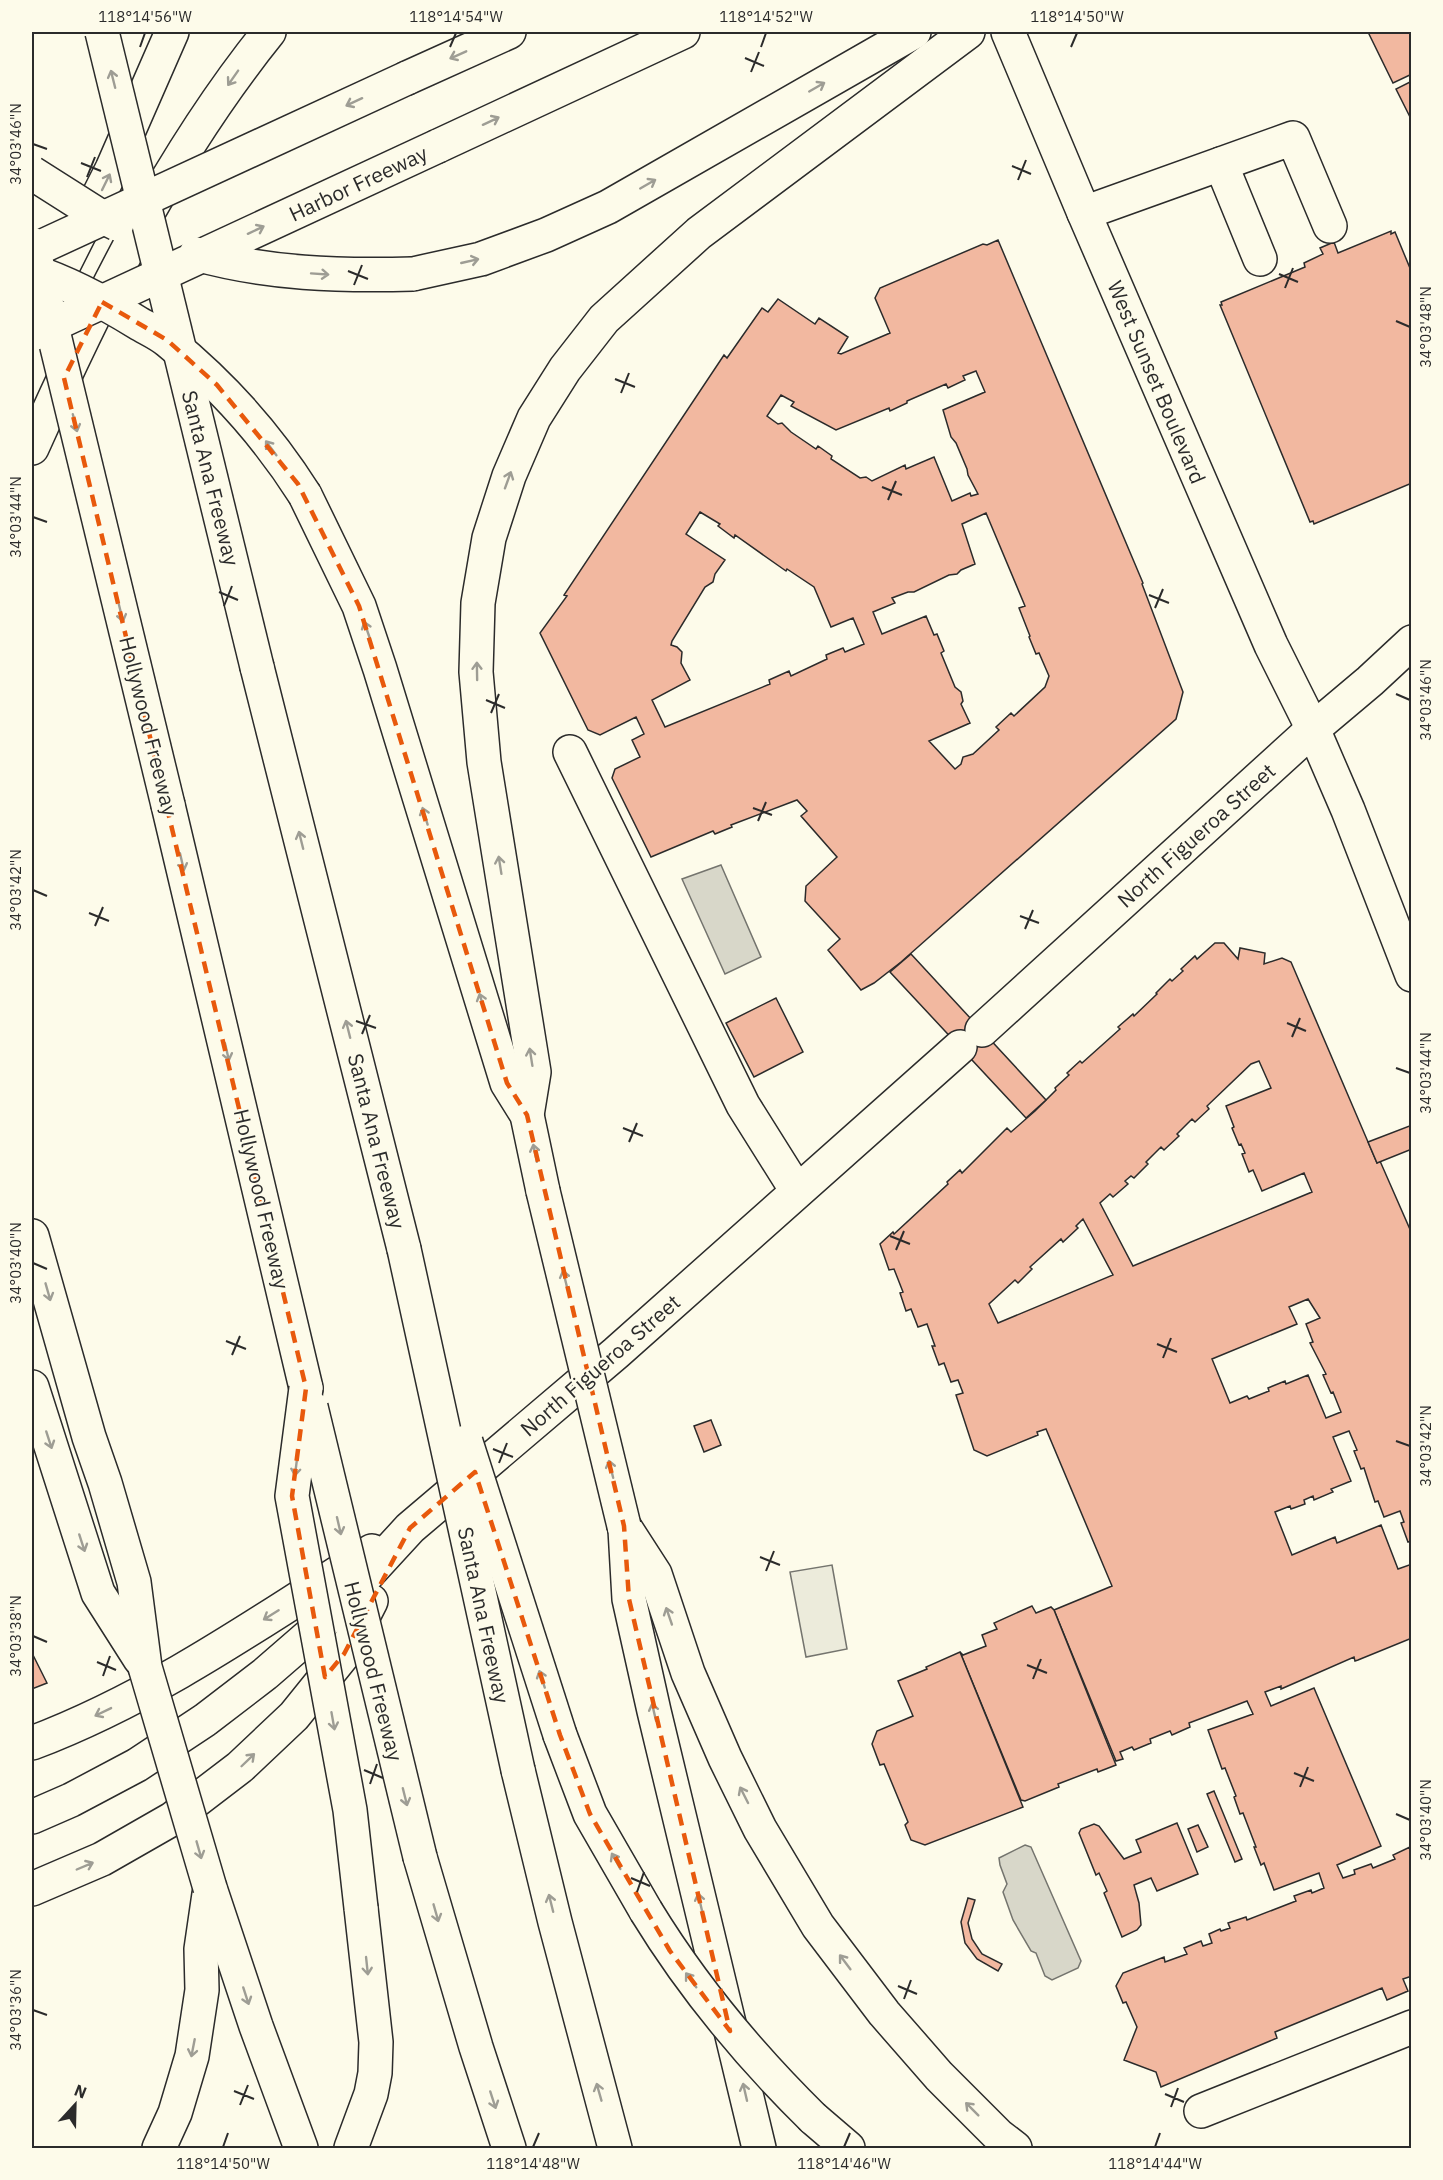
<svg xmlns="http://www.w3.org/2000/svg" width="1443" height="2180" font-family="'IBM Plex Sans',sans-serif">
<rect width="100%" height="100%" fill="#fdfbea"/>
<path fill="#ecebdb" stroke="#74746e" stroke-width="1.5" d="M 832,1565 L 847,1649 L 806,1657 L 790,1572 Z"/>
<g fill="#d8d7c9" stroke="#74746e" stroke-width="1.5">
<path d="M 721,865 L 761,957 L 725,974 L 682,879 Z"/>
<path d="M 1025,1845 L 1031,1847 L 1081,1961 L 1078,1968 L 1052,1980 L 1045,1976 L 1036,1953 L 1031,1951 L 1013,1920 L 1003,1892 L 1007,1884 L 1000,1865 L 999,1858 Z"/>
</g>
<g fill="#f2b8a0" stroke="#2b2b2b" stroke-width="1.5" fill-rule="evenodd">
<path d="M 1368,32 L 1412,32 L 1412,74 L 1393,83 Z"/>
<path d="M 1412,81 L 1412,121 L 1396,89 Z"/>
<path d="M 1391,231 L 1391,234 L 1395,232 L 1412,273 L 1412,483 L 1314,524 L 1313,521 L 1310,522 L 1220,305 L 1222,305 L 1221,302 L 1305,267 L 1304,263 L 1323,254 L 1320,248 L 1334,242 L 1338,253 Z"/>
<path d="M 998,240 L 1143,583 L 1142,584 L 1183,692 L 1176,719 L 901,962 L 874,983 L 861,990 L 828,950 L 840,939 L 805,901 L 806,886 L 837,857 L 801,816 L 807,811 L 797,800 L 731,825 L 732,827 L 715,834 L 713,831 L 651,857 L 612,778 L 615,769 L 640,757 L 632,740 L 644,734 L 636,717 L 600,735 L 588,730 L 540,633 L 567,596 L 564,595 L 724,355 L 727,358 L 762,308 L 768,312 L 778,299 L 815,324 L 819,318 L 848,337 L 838,353 L 841,354 L 890,333 L 875,298 L 880,288 L 983,244 L 987,245 ZM 976,371 L 985,392 L 943,410 L 951,437 L 956,443 L 967,469 L 968,475 L 978,494 L 971,496 L 970,493 L 952,501 L 934,457 L 906,469 L 905,465 L 872,481 L 866,477 L 860,478 L 831,459 L 832,456 L 818,446 L 816,449 L 791,432 L 782,423 L 778,424 L 767,416 L 781,395 L 794,402 L 791,406 L 836,430 L 889,408 L 890,411 L 907,403 L 907,401 L 946,384 L 948,388 L 965,380 L 963,376 ZM 700,512 L 720,524 L 718,526 L 734,538 L 735,535 L 786,571 L 787,569 L 814,587 L 831,627 L 853,618 L 864,644 L 845,652 L 843,648 L 826,655 L 827,659 L 791,676 L 789,671 L 769,680 L 770,684 L 665,727 L 652,700 L 690,680 L 681,663 L 682,652 L 677,647 L 671,645 L 672,641 L 705,587 L 713,582 L 715,574 L 725,560 L 686,534 ZM 986,513 L 1025,606 L 1019,608 L 1030,636 L 1029,637 L 1036,654 L 1039,653 L 1049,676 L 1045,687 L 1014,716 L 1011,713 L 996,727 L 999,730 L 973,754 L 963,757 L 961,764 L 955,769 L 929,741 L 970,723 L 961,704 L 963,701 L 961,692 L 955,687 L 941,653 L 944,651 L 937,634 L 934,635 L 926,616 L 882,634 L 873,612 L 895,603 L 892,598 L 908,592 L 914,592 L 949,575 L 957,574 L 961,570 L 975,564 L 962,524 Z"/>
<path d="M 1215,943 L 1224,943 L 1238,959 L 1240,948 L 1265,953 L 1264,964 L 1282,958 L 1291,962 L 1377,1163 L 1380,1161 L 1412,1234 L 1412,1541 L 1408,1542 L 1401,1523 L 1404,1522 L 1400,1511 L 1384,1517 L 1378,1501 L 1375,1502 L 1364,1468 L 1361,1469 L 1354,1451 L 1357,1450 L 1349,1431 L 1333,1437 L 1351,1481 L 1331,1489 L 1333,1492 L 1314,1500 L 1313,1496 L 1304,1500 L 1305,1504 L 1291,1509 L 1290,1506 L 1275,1512 L 1292,1555 L 1335,1537 L 1337,1543 L 1381,1525 L 1398,1569 L 1412,1564 L 1412,1638 L 1358,1660 L 1355,1661 L 1354,1657 L 1281,1689 L 1281,1686 L 1265,1692 L 1271,1706 L 1314,1688 L 1381,1846 L 1337,1865 L 1343,1878 L 1355,1874 L 1354,1870 L 1371,1864 L 1373,1868 L 1395,1859 L 1393,1855 L 1410,1847 L 1412,1976 L 1403,1979 L 1408,1991 L 1387,2000 L 1382,1988 L 1275,2032 L 1277,2038 L 1161,2087 L 1156,2072 L 1124,2060 L 1137,2027 L 1126,2002 L 1123,2003 L 1116,1986 L 1123,1973 L 1164,1957 L 1165,1962 L 1187,1954 L 1184,1948 L 1201,1941 L 1203,1946 L 1212,1943 L 1209,1934 L 1220,1929 L 1221,1931 L 1230,1928 L 1228,1923 L 1246,1917 L 1247,1920 L 1296,1901 L 1294,1896 L 1311,1890 L 1312,1893 L 1324,1888 L 1319,1873 L 1274,1890 L 1264,1863 L 1261,1865 L 1254,1847 L 1256,1847 L 1243,1813 L 1240,1814 L 1234,1797 L 1236,1796 L 1225,1768 L 1222,1769 L 1208,1730 L 1253,1714 L 1247,1701 L 1189,1723 L 1190,1727 L 1172,1735 L 1170,1731 L 1150,1739 L 1151,1743 L 1134,1750 L 1132,1747 L 1120,1752 L 1123,1759 L 1116,1761 L 1054,1610 L 1112,1586 L 1046,1429 L 1037,1432 L 1038,1435 L 987,1456 L 974,1450 L 956,1395 L 963,1393 L 958,1380 L 951,1382 L 944,1363 L 939,1365 L 932,1346 L 935,1346 L 927,1324 L 918,1327 L 911,1309 L 906,1311 L 900,1293 L 903,1292 L 894,1269 L 889,1270 L 880,1244 L 893,1232 L 894,1234 L 948,1184 L 947,1182 L 960,1170 L 962,1173 L 1007,1128 L 1011,1132 L 1035,1111 L 1056,1090 L 1055,1088 L 1069,1075 L 1067,1073 L 1080,1061 L 1082,1063 L 1120,1029 L 1118,1027 L 1133,1014 L 1134,1016 L 1157,994 L 1156,993 L 1170,979 L 1172,981 L 1183,971 L 1181,969 L 1195,956 L 1197,959 ZM 1259,1061 L 1271,1088 L 1226,1106 L 1234,1127 L 1232,1128 L 1239,1145 L 1241,1144 L 1245,1153 L 1242,1154 L 1249,1172 L 1253,1170 L 1262,1191 L 1304,1173 L 1312,1192 L 1133,1266 L 1100,1203 L 1110,1194 L 1113,1197 L 1128,1184 L 1125,1181 L 1131,1176 L 1134,1178 L 1148,1164 L 1146,1162 L 1161,1147 L 1164,1150 L 1179,1136 L 1177,1134 L 1192,1119 L 1195,1122 L 1209,1109 L 1207,1106 L 1251,1064 ZM 1083,1219 L 1113,1275 L 998,1323 L 989,1304 L 1015,1280 L 1018,1283 L 1032,1269 L 1030,1267 L 1061,1239 L 1063,1242 L 1078,1228 L 1076,1226 ZM 1308,1299 L 1320,1318 L 1306,1324 L 1313,1342 L 1310,1343 L 1326,1374 L 1323,1375 L 1331,1393 L 1333,1392 L 1341,1412 L 1326,1418 L 1308,1375 L 1286,1384 L 1285,1381 L 1268,1388 L 1269,1391 L 1249,1399 L 1247,1396 L 1230,1403 L 1212,1359 L 1297,1324 L 1289,1307 Z"/>
<path d="M 911,954 L 1046,1100 L 1026,1118 L 890,972 Z"/>
<path d="M 776,998 L 803,1052 L 754,1077 L 726,1023 Z"/>
<path d="M 1412,1125 L 1412,1149 L 1377,1163 L 1368,1142 Z"/>
<path d="M 711,1420 L 721,1445 L 704,1452 L 694,1426 Z"/>
<path d="M 1032,1606 L 1036,1613 L 1051,1607 L 1054,1610 L 1116,1765 L 1098,1772 L 1097,1769 L 1058,1784 L 1059,1787 L 1025,1801 L 1021,1800 L 960,1652 L 963,1655 L 986,1646 L 982,1635 L 997,1629 L 994,1623 Z"/>
<path d="M 960,1652 L 1023,1807 L 925,1845 L 911,1840 L 905,1825 L 908,1822 L 884,1764 L 880,1765 L 872,1744 L 877,1731 L 913,1716 L 898,1681 L 927,1669 L 926,1667 Z"/>
<path d="M 32,1653 L 47,1683 L 32,1689 Z"/>
<path d="M 1214,1791 L 1242,1859 L 1235,1862 L 1207,1794 Z"/>
<path d="M 1177,1823 L 1198,1874 L 1157,1891 L 1151,1878 L 1134,1885 L 1139,1903 L 1141,1925 L 1137,1930 L 1122,1937 L 1104,1893 L 1107,1891 L 1099,1873 L 1096,1875 L 1079,1833 L 1081,1829 L 1094,1824 L 1099,1826 L 1124,1859 L 1141,1852 L 1136,1840 Z"/>
<path d="M 1198,1825 L 1208,1847 L 1197,1852 L 1188,1829 Z"/>
<path d="M 968,1898 L 975,1900 L 968,1923 L 972,1939 L 982,1954 L 1002,1964 L 998,1971 L 977,1959 L 965,1943 L 961,1922 Z"/>
</g>
<g fill="none" stroke-linecap="round" stroke-linejoin="round">
<g stroke="#2b2b2b" stroke-width="36">
<g id="minor">
<path d="M 1221,164 L 1260,259"/>
<path d="M 1084,213 L 1293,138 L 1330,226"/>
<path d="M 570,752 L 743,1105 L 797,1191"/>
<path d="M 1201,2111 L 1412,2027"/>
</g>
</g>
<g stroke="#2b2b2b" stroke-width="36">
<g id="major">
<path d="M 1008,32 L 1084,213 L 1271,645 L 1313,729 L 1348,810 L 1412,975"/>
<path d="M 982,1030 L 1313,729 L 1370,681 L 1412,642"/>
<path d="M 32,1743 C 154,1697 262,1621 372,1551"/>
<path d="M 32,1817 L 71,1800 L 137,1765 L 205,1720 L 265,1674 L 318,1628 L 410,1528 L 616,1353 L 960,1047"/>
<path d="M 32,1889 L 102,1859 L 172,1819 L 240,1767 L 294,1716 L 344,1654 L 371,1601"/>
</g>
</g>
<g stroke="#2b2b2b" stroke-width="36">
<g id="highway">
<path d="M 407,78 L 509,32"/>
<path d="M 438,146 L 683,32"/>
<path d="M 413,274 L 481,259 L 546,235 L 608,207 L 914,32"/>
<path d="M 44,304 L 112,169 L 172,32"/>
<path d="M 32,448 C 97,303 168,157 269,32"/>
<path d="M 305,495 L 359,606 L 380,669 L 507,1083 L 527,1115 L 543,1191"/>
<path d="M 257,667 L 404,1249"/>
<path d="M 168,805 L 306,1388"/>
<path d="M 527,1115 L 534,1072 L 484,762 L 476,672 L 478,603 L 489,538 L 509,476 L 534,418 L 565,369 L 604,319 L 699,233 L 968,32"/>
<path d="M 32,1236 L 89,1437 L 105,1483 L 134,1582 L 145,1667"/>
<path d="M 32,1387 L 98,1593 L 140,1659"/>
<path d="M 624,1526 L 655,1574 L 688,1673 L 725,1758 L 760,1829 L 818,1926 L 884,2013 L 939,2076 L 998,2135 L 1015,2148"/>
<path d="M 625,1529 L 629,1599 L 654,1711 L 759,2148"/>
<path d="M 560,1735 L 590,1814 L 646,1911"/>
<path d="M 518,1770 L 555,1922 L 615,2148"/>
<path d="M 420,1857 L 476,2047 L 509,2148"/>
<path d="M 210,1888 L 256,2026 L 301,2148"/>
<path d="M 813,2118 L 848,2148"/>
<path d="M 159,2148 L 175,2113 L 192,2056 L 202,1990 L 201,1949 L 209,1894"/>
<path d="M 351,2148 L 371,2094 L 375,2073 L 376,2042 L 361,1908"/>
</g>
</g>
<use href="#minor" stroke="#fdfbea" stroke-width="33"/>
<use href="#major" stroke="#fdfbea" stroke-width="33"/>
<use href="#highway" stroke="#fdfbea" stroke-width="33"/>
<g stroke="#2b2b2b" stroke-width="36" stroke-linecap="butt">
<g id="highway-bridge">
<path d="M 102,32 L 257,667"/>
<path d="M 32,173 L 95,213 L 117,224"/>
<path d="M 32,244 L 168,805"/>
<path d="M 32,251 L 407,78"/>
<path d="M 196,254 C 268,274 339,276 413,274"/>
<path d="M 32,271 C 69,283 104,302 138,323 C 148,329 160,334 169,342 C 222,385 269,438 305,495"/>
<path d="M 33,334 L 438,146"/>
<path d="M 543,1191 L 624,1526"/>
<path d="M 404,1249 L 518,1770"/>
<path d="M 306,1388 L 292,1496 L 350,1810 L 361,1908"/>
<path d="M 311,1407 L 420,1857"/>
<path d="M 466,1442 L 560,1735"/>
<path d="M 145,1667 L 210,1888"/>
<path d="M 646,1911 C 693,1988 749,2055 813,2118"/>
</g>
</g>
<use href="#highway-bridge" stroke="#fdfbea" stroke-width="33"/>
</g>
<defs><path id="oneway-shaft" d="M-6 0H5M1.5-3L5.5 0L1.5 3" fill="none" stroke-width="1.6" stroke-linecap="round" stroke-linejoin="round" transform="scale(1.5)"/></defs>
<g stroke="#9e9d94">
<use href="#oneway-shaft" transform="translate(458 55) rotate(156)"/>
<use href="#oneway-shaft" transform="translate(233 78) rotate(125)"/>
<use href="#oneway-shaft" transform="translate(113 79) rotate(-104)"/>
<use href="#oneway-shaft" transform="translate(817 87) rotate(-30)"/>
<use href="#oneway-shaft" transform="translate(354 102) rotate(155)"/>
<use href="#oneway-shaft" transform="translate(491 121) rotate(-25)"/>
<use href="#oneway-shaft" transform="translate(106 182) rotate(-64)"/>
<use href="#oneway-shaft" transform="translate(648 184) rotate(-30)"/>
<use href="#oneway-shaft" transform="translate(256 230) rotate(-25)"/>
<use href="#oneway-shaft" transform="translate(470 261) rotate(-13)"/>
<use href="#oneway-shaft" transform="translate(320 274) rotate(4)"/>
<use href="#oneway-shaft" transform="translate(75 423) rotate(76)"/>
<use href="#oneway-shaft" transform="translate(271 448) rotate(-127)"/>
<use href="#oneway-shaft" transform="translate(508 480) rotate(-70)"/>
<use href="#oneway-shaft" transform="translate(121 613) rotate(76)"/>
<use href="#oneway-shaft" transform="translate(367 630) rotate(-109)"/>
<use href="#oneway-shaft" transform="translate(477 671) rotate(-91)"/>
<use href="#oneway-shaft" transform="translate(425 816) rotate(-107)"/>
<use href="#oneway-shaft" transform="translate(301 840) rotate(-104)"/>
<use href="#oneway-shaft" transform="translate(182 862) rotate(77)"/>
<use href="#oneway-shaft" transform="translate(500 865) rotate(-99)"/>
<use href="#oneway-shaft" transform="translate(482 1002) rotate(-107)"/>
<use href="#oneway-shaft" transform="translate(348 1029) rotate(-104)"/>
<use href="#oneway-shaft" transform="translate(227 1052) rotate(77)"/>
<use href="#oneway-shaft" transform="translate(531 1057) rotate(-99)"/>
<use href="#oneway-shaft" transform="translate(535 1153) rotate(-102)"/>
<use href="#oneway-shaft" transform="translate(565 1279) rotate(-104)"/>
<use href="#oneway-shaft" transform="translate(48 1292) rotate(74)"/>
<use href="#oneway-shaft" transform="translate(49 1440) rotate(72)"/>
<use href="#oneway-shaft" transform="translate(296 1467) rotate(97)"/>
<use href="#oneway-shaft" transform="translate(611 1469) rotate(-104)"/>
<use href="#oneway-shaft" transform="translate(339 1526) rotate(77)"/>
<use href="#oneway-shaft" transform="translate(82 1543) rotate(72)"/>
<use href="#oneway-shaft" transform="translate(271 1615) rotate(148)"/>
<use href="#oneway-shaft" transform="translate(669 1616) rotate(-109)"/>
<use href="#oneway-shaft" transform="translate(542 1679) rotate(-108)"/>
<use href="#oneway-shaft" transform="translate(103 1712) rotate(154)"/>
<use href="#oneway-shaft" transform="translate(654 1712) rotate(-103)"/>
<use href="#oneway-shaft" transform="translate(333 1721) rotate(80)"/>
<use href="#oneway-shaft" transform="translate(248 1760) rotate(-44)"/>
<use href="#oneway-shaft" transform="translate(744 1795) rotate(-117)"/>
<use href="#oneway-shaft" transform="translate(405 1797) rotate(76)"/>
<use href="#oneway-shaft" transform="translate(199 1850) rotate(74)"/>
<use href="#oneway-shaft" transform="translate(616 1861) rotate(-119)"/>
<use href="#oneway-shaft" transform="translate(85 1866) rotate(-23)"/>
<use href="#oneway-shaft" transform="translate(700 1902) rotate(-103)"/>
<use href="#oneway-shaft" transform="translate(551 1903) rotate(-104)"/>
<use href="#oneway-shaft" transform="translate(436 1913) rotate(74)"/>
<use href="#oneway-shaft" transform="translate(845 1962) rotate(-127)"/>
<use href="#oneway-shaft" transform="translate(367 1966) rotate(84)"/>
<use href="#oneway-shaft" transform="translate(691 1980) rotate(-126)"/>
<use href="#oneway-shaft" transform="translate(246 1996) rotate(72)"/>
<use href="#oneway-shaft" transform="translate(193 2048) rotate(101)"/>
<use href="#oneway-shaft" transform="translate(599 2092) rotate(-106)"/>
<use href="#oneway-shaft" transform="translate(745 2092) rotate(-103)"/>
<use href="#oneway-shaft" transform="translate(493 2100) rotate(72)"/>
<use href="#oneway-shaft" transform="translate(972 2109) rotate(-135)"/>
</g>
<path fill="none" stroke="#e8590c" stroke-width="4.5" stroke-dasharray="12 8" stroke-linejoin="round" d="M 102,302 L 167,340 L 217,385 L 298,484 L 359,606 L 507,1083 L 527,1115 L 624,1526 L 629,1599 L 730,2031 L 670,1951 L 590,1814 L 560,1735 L 475,1472 L 410,1528 L 344,1654 L 325,1677 L 292,1496 L 306,1388 L 64,378 Z"/>
<path fill="none" stroke="#2b2b2b" stroke-width="2" d="M 140,47 L 145,33M 450,47 L 456,33M 761,47 L 766,33M 1071,47 L 1077,33M 745,58 L 764,66M 751,72 L 759,52M 33,144 L 47,149M 81,163 L 101,171M 1012,166 L 1031,174M 87,177 L 95,157M 1018,180 L 1026,160M 348,271 L 368,279M 1279,274 L 1298,282M 354,285 L 362,265M 1285,288 L 1293,268M 1396,321 L 1410,327M 615,379 L 635,387M 621,393 L 629,373M 882,487 L 902,495M 888,500 L 896,481M 33,517 L 47,522M 219,592 L 238,600M 1149,595 L 1169,603M 224,606 L 232,586M 1155,608 L 1163,589M 1396,694 L 1410,700M 486,700 L 505,708M 491,713 L 499,694M 753,808 L 772,815M 758,821 L 766,802M 33,890 L 47,896M 89,913 L 109,921M 1020,916 L 1039,923M 95,926 L 103,907M 1025,929 L 1033,910M 356,1021 L 376,1028M 1287,1023 L 1306,1031M 362,1034 L 370,1015M 1292,1037 L 1300,1018M 1396,1068 L 1410,1073M 623,1128 L 643,1136M 629,1142 L 637,1123M 890,1236 L 910,1244M 896,1250 L 904,1231M 33,1263 L 47,1269M 226,1341 L 246,1349M 1157,1344 L 1177,1352M 232,1355 L 240,1336M 1163,1358 L 1171,1338M 1396,1441 L 1410,1446M 493,1449 L 513,1457M 499,1463 L 507,1443M 760,1557 L 780,1565M 766,1571 L 774,1551M 33,1636 L 47,1642M 97,1662 L 116,1670M 1027,1665 L 1047,1673M 103,1676 L 110,1656M 1033,1679 L 1041,1659M 364,1770 L 383,1778M 1294,1773 L 1314,1781M 370,1784 L 377,1764M 1300,1787 L 1308,1767M 1396,1814 L 1410,1820M 631,1878 L 650,1886M 637,1892 L 644,1872M 898,1986 L 917,1994M 904,1999 L 911,1980M 33,2010 L 47,2015M 234,2091 L 254,2099M 1165,2094 L 1184,2102M 240,2105 L 248,2085M 1171,2107 L 1178,2088M 223,2147 L 228,2133M 533,2147 L 539,2133M 844,2147 L 850,2133M 1155,2147 L 1160,2133"/>
<g text-anchor="middle" dominant-baseline="central" stroke-width="4.5" stroke-linejoin="round" paint-order="stroke">
<g font-size="21" fill="#2b2b2b" stroke="#fdfbea">
<text transform="translate(358 183) rotate(-25)">Harbor Freeway</text>
<text transform="translate(1157 382) rotate(67)">West Sunset Boulevard</text>
<text transform="translate(211 478) rotate(76)">Santa Ana Freeway</text>
<text transform="translate(149 726) rotate(76)">Hollywood Freeway</text>
<text transform="translate(1196 835) rotate(-42)">North Figueroa Street</text>
<text transform="translate(377 1141) rotate(76)">Santa Ana Freeway</text>
<text transform="translate(262 1199) rotate(77)">Hollywood Freeway</text>
<text transform="translate(600 1365) rotate(-41)">North Figueroa Street</text>
<text transform="translate(484 1615) rotate(78)">Santa Ana Freeway</text>
<text transform="translate(374 1671) rotate(76)">Hollywood Freeway</text>
</g>
</g>
<rect width="1443" height="2180" fill="none" stroke="#fdfbea" stroke-width="66"/>
<g transform="translate(75 2105) rotate(22)" stroke="#fdfbea" stroke-width="4.5" paint-order="stroke">
<path d="M0-4.5L10 22L0 15L-10 22Z" fill="#2b2b2b"/>
<text y="-9" font-size="16" font-weight="bold" text-anchor="middle" fill="#2b2b2b">N</text>
</g>
<rect x="33" y="33" width="1377" height="2114" fill="none" stroke="#2b2b2b" stroke-width="2"/>
<g font-size="15" text-anchor="middle" fill="#2b2b2b">
<text x="145" y="22">118°14'56"W</text>
<text x="456" y="22">118°14'54"W</text>
<text x="766" y="22">118°14'52"W</text>
<text x="1077" y="22">118°14'50"W</text>
<text transform="translate(16 144) rotate(-90)" y="5">34°03'46"N</text>
<text transform="translate(1426 327) rotate(-90)" y="5">34°03'48"N</text>
<text transform="translate(16 517) rotate(-90)" y="5">34°03'44"N</text>
<text transform="translate(1426 700) rotate(-90)" y="5">34°03'46"N</text>
<text transform="translate(16 890) rotate(-90)" y="5">34°03'42"N</text>
<text transform="translate(1426 1073) rotate(-90)" y="5">34°03'44"N</text>
<text transform="translate(16 1263) rotate(-90)" y="5">34°03'40"N</text>
<text transform="translate(1426 1446) rotate(-90)" y="5">34°03'42"N</text>
<text transform="translate(16 1636) rotate(-90)" y="5">34°03'38"N</text>
<text transform="translate(1426 1820) rotate(-90)" y="5">34°03'40"N</text>
<text transform="translate(16 2010) rotate(-90)" y="5">34°03'36"N</text>
<text x="223" y="2169">118°14'50"W</text>
<text x="533" y="2169">118°14'48"W</text>
<text x="844" y="2169">118°14'46"W</text>
<text x="1155" y="2169">118°14'44"W</text>
</g>
</svg>
